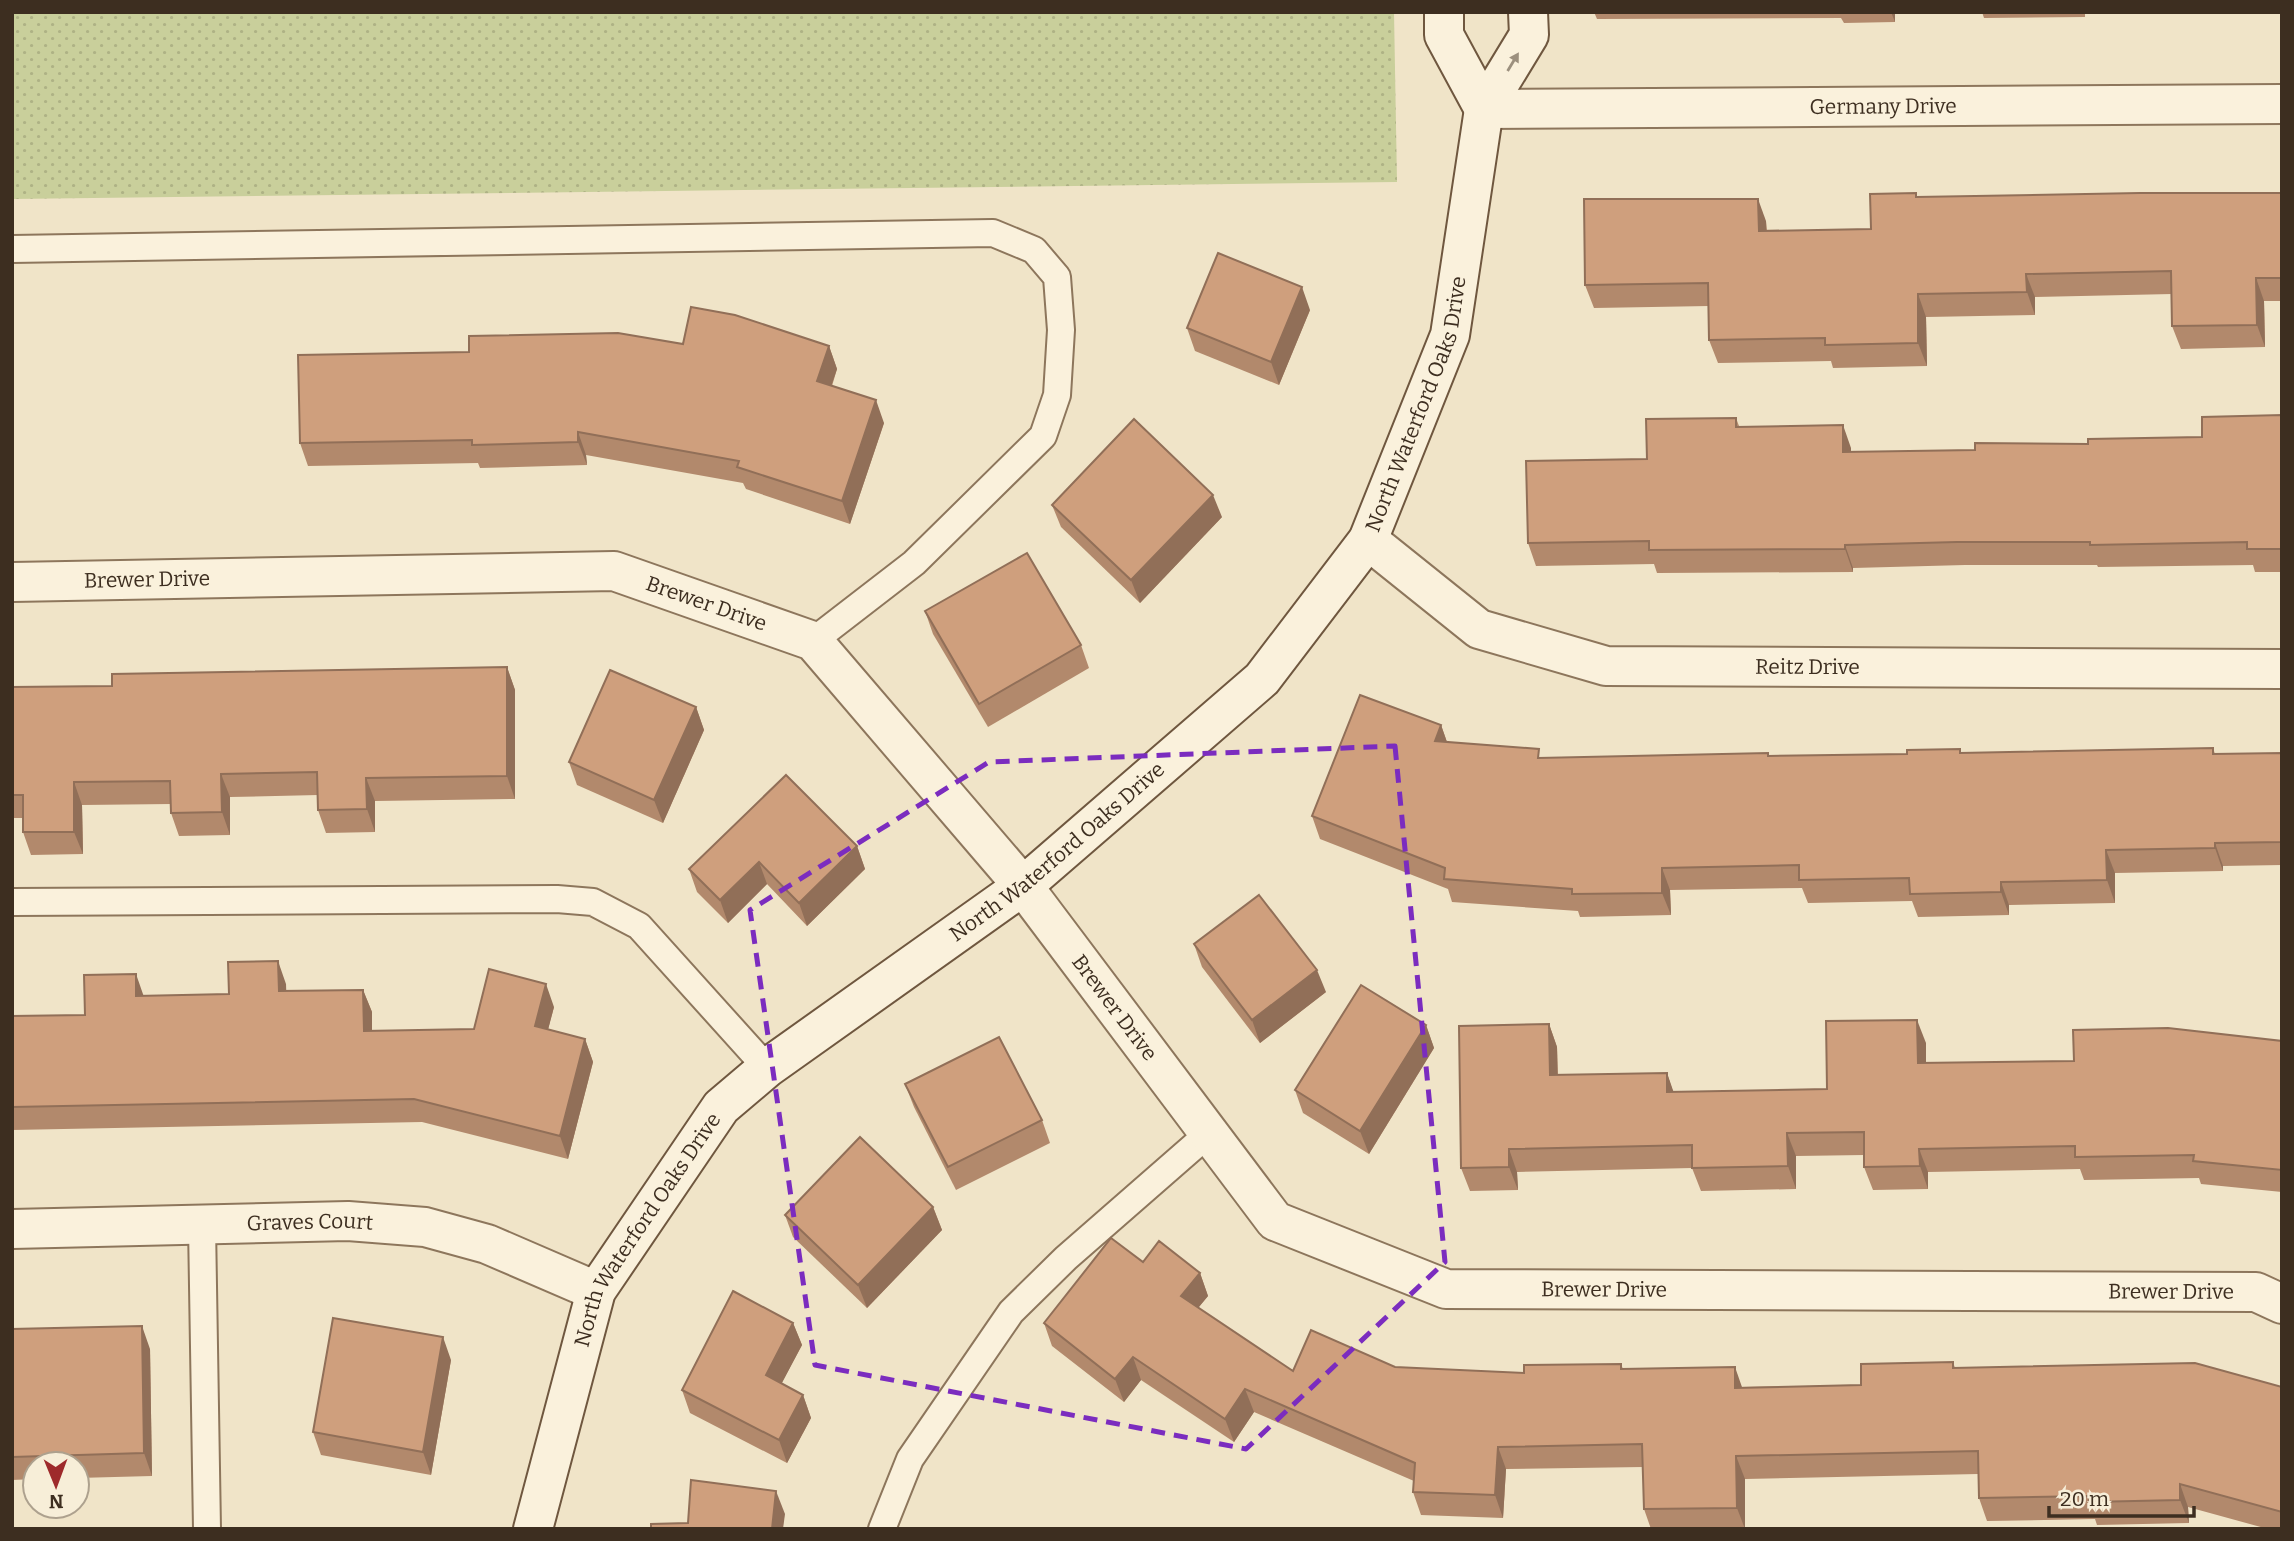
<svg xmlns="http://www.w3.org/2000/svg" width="2294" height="1541" font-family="Bitter,serif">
<defs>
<pattern id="grass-dots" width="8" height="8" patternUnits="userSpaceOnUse" patternTransform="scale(1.75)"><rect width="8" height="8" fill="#c9cf9b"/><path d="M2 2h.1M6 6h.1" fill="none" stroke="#aeb285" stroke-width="1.8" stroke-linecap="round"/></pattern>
</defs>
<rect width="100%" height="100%" fill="#f0e4c8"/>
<path fill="url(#grass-dots)" d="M 12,12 L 1394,12 L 1397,182 L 12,199 Z"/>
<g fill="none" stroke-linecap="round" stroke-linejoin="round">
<g stroke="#8d765c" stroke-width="30">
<g id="lane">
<path d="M 12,249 L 993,233 L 1034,250 L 1057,277 L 1061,330 L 1057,395 L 1043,436 L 914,563 L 813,641"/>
<path d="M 12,902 L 557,899 L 593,902 L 639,926 L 767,1068"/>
<path d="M 202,1225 L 207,1529"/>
<path d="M 882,1529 L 910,1459 L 1011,1312 L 1066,1258 L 1208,1134"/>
</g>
</g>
<g stroke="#8d765c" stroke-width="42">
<g id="street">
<path id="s1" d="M 1484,109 L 2282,104"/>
<path id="s2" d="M 1368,540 L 1479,629 L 1606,666 L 2282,669"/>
<path id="s3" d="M 12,582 L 614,571 L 813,641 L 1023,886 L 1275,1221 L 1446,1289 L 2256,1292 L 2282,1304"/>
<path id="s4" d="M 12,1229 L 348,1221 L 425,1227 L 487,1244 L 596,1291"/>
</g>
</g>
<g stroke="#6f573f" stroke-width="42">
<g id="secondary">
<path d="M 1444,12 L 1444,35 L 1484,109"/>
<path id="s5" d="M 533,1529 L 596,1291 L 721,1107 L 767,1068 L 1023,886 L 1262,679 L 1368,540 L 1450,335 L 1484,109 L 1529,35 L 1528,12"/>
</g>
</g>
<use href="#lane" stroke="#faf1dc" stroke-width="26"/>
<use href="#street" stroke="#faf1dc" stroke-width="38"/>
<use href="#secondary" stroke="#faf1dc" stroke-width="38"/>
</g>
<g fill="#b2896c">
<path d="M 1594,12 L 1895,12 L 1895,22 L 1844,23 L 1841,18 L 1597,19 Z"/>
<path d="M 1982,12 L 2146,12 L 2085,13 L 2085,17 L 1984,18 Z"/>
<path d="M 2282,193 L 2282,301 L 2264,301 L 2265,347 L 2181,349 L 2172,326 L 2172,294 L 2035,297 L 2035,315 L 1926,317 L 1927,366 L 1833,368 L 1831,361 L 1718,363 L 1709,340 L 1709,306 L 1594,308 L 1585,285 L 1766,221 L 1767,231 L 1871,229 L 1917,197 Z"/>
<path d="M 1310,310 L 1279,385 L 1195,351 L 1187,328 Z"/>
<path d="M 683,344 L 829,346 L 837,369 L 832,386 L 884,423 L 850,524 L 746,489 L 743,483 L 586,455 L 587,465 L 480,468 L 478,463 L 308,466 L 300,443 L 469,352 Z"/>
<path d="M 2282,415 L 2282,572 L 2255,572 L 2253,565 L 2098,567 L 2097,565 L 1965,565 L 1853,568 L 1853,572 L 1657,573 L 1654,564 L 1536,566 L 1528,543 L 1647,459 L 1736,418 L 1739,426 L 1851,448 L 1851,452 L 1975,450 L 2088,444 L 2202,437 Z"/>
<path d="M 1052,505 L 1222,517 L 1140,603 L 1061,527 Z"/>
<path d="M 925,611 L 1081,645 L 1089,668 L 988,727 L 933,634 Z"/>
<path d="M 507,667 L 515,690 L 515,799 L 375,801 L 375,832 L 326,833 L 318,810 L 318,795 L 230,797 L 230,835 L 179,836 L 171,813 L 171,804 L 82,805 L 83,854 L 31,855 L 23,832 L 23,818 L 12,818 L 12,687 L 112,686 Z"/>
<path d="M 696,707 L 704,730 L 663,823 L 577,785 L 569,762 Z"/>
<path d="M 1441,725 L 1447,742 L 1542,758 L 1768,753 L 1769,756 L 1907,754 L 1960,749 L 1961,753 L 2213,748 L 2215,754 L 2282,753 L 2282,865 L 2223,866 L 2223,871 L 2115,873 L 2115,903 L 2009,905 L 2009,915 L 1918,917 L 1912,901 L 1808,903 L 1802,888 L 1670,890 L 1671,915 L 1580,917 L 1578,911 L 1452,902 L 1448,889 L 1320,839 L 1312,816 Z"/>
<path d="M 857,846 L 865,869 L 807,926 L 767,884 L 728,923 L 697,892 L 689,869 Z"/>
<path d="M 1194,944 L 1326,992 L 1260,1043 L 1202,967 Z"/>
<path d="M 286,984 L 286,991 L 363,990 L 372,1012 L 372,1031 L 474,1029 L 554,1007 L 548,1029 L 585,1039 L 593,1062 L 568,1159 L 422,1122 L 12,1130 L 12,1016 L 85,1015 L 229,994 Z"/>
<path d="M 1549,1024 L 1557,1047 L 1558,1075 L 1667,1073 L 1673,1092 L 1827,1089 L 1926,1043 L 1926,1063 L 2074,1061 L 2282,1041 L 2282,1192 L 2201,1184 L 2199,1178 L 2084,1180 L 2080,1169 L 1928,1172 L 1928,1189 L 1873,1190 L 1864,1167 L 1864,1155 L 1796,1156 L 1796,1189 L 1701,1191 L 1692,1168 L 1517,1172 L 1518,1190 L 1470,1191 L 1461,1168 Z"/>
<path d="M 1426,1025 L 1434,1048 L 1369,1154 L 1303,1113 L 1295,1090 Z"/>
<path d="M 905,1084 L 1042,1120 L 1050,1143 L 956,1190 L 914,1107 Z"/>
<path d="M 933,1207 L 942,1230 L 867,1308 L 793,1237 L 785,1215 Z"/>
<path d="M 1143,1262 L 1200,1273 L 1208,1296 L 1198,1308 L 1293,1371 L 1395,1367 L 1524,1373 L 1621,1364 L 1623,1369 L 1742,1387 L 1861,1385 L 1953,1362 L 1955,1368 L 2282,1387 L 2282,1529 L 2268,1529 L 2188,1507 L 2189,1523 L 2097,1525 L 2095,1519 L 1987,1521 L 1979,1498 L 1978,1474 L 1745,1479 L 1745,1529 L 1651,1529 L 1644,1509 L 1643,1467 L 1506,1469 L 1503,1518 L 1421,1515 L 1413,1492 L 1414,1481 L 1254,1412 L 1234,1442 L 1141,1380 L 1124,1402 L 1052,1346 L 1044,1323 Z"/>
<path d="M 793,1323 L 802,1345 L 781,1384 L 803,1395 L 811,1418 L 787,1463 L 690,1413 L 682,1390 Z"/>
<path d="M 12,1329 L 150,1349 L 152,1476 L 77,1478 L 77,1464 L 35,1464 L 35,1479 L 12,1480 Z"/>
<path d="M 451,1360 L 431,1475 L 321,1455 L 313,1432 Z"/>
</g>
<g fill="#916f58">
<path d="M 1891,12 L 1895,12 L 1895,22 Z"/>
<path d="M 1758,199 L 1766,221 L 1767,254 L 1759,231 Z"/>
<path d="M 2026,274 L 2035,297 L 2035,315 L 2027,292 Z"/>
<path d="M 2256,278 L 2264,301 L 2265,347 L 2257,325 Z"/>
<path d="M 1302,287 L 1310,310 L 1279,385 L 1271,362 Z"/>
<path d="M 1918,294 L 1926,317 L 1927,366 L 1918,343 Z"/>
<path d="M 829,346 L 837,369 L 825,404 L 817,381 Z"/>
<path d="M 876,400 L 884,423 L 850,524 L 842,501 Z"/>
<path d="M 1843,425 L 1851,448 L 1851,475 L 1843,452 Z"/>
<path d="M 578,432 L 586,455 L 587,465 L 578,442 Z"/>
<path d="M 1213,495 L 1222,517 L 1140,603 L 1131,580 Z"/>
<path d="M 1845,545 L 1853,568 L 1853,572 L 1845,549 Z"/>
<path d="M 507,667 L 515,690 L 515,799 L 507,776 Z"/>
<path d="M 696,707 L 704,730 L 663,823 L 654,800 Z"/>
<path d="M 1441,725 L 1449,748 L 1435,741 Z"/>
<path d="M 221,774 L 230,797 L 230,835 L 222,812 Z"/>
<path d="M 366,778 L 375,801 L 375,832 L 367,809 Z"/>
<path d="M 74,782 L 82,805 L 83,854 L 74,832 Z"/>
<path d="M 2215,843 L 2223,866 L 2223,871 L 2215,848 Z"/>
<path d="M 857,846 L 865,869 L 807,926 L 799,903 Z"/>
<path d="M 2106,850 L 2115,873 L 2115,903 L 2107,880 Z"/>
<path d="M 759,862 L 767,884 L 728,923 L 720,900 Z"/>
<path d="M 1662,868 L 1670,890 L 1671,915 L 1662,893 Z"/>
<path d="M 2001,882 L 2009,905 L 2009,915 L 2001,892 Z"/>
<path d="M 278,961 L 286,984 L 287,1014 L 279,991 Z"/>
<path d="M 1317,970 L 1326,992 L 1260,1043 L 1252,1020 Z"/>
<path d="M 136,974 L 144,997 L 136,996 Z"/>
<path d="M 546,984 L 554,1007 L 543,1049 L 535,1026 Z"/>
<path d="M 363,990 L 372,1012 L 372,1054 L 364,1031 Z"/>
<path d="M 1917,1020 L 1926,1043 L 1926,1086 L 1918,1063 Z"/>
<path d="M 1549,1024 L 1557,1047 L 1558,1098 L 1550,1075 Z"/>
<path d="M 1426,1025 L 1434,1048 L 1369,1154 L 1360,1131 Z"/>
<path d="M 585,1039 L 593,1062 L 568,1159 L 560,1136 Z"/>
<path d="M 1667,1073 L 1675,1096 L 1667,1092 Z"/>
<path d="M 1787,1133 L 1796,1156 L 1796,1189 L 1788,1166 Z"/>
<path d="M 1509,1149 L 1517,1172 L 1518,1190 L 1509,1167 Z"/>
<path d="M 1919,1149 L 1928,1172 L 1928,1189 L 1920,1166 Z"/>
<path d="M 933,1207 L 942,1230 L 867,1308 L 858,1285 Z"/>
<path d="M 1200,1273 L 1208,1296 L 1189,1319 L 1181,1296 Z"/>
<path d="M 793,1323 L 802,1345 L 774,1398 L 766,1375 Z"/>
<path d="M 142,1326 L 150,1349 L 152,1476 L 144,1453 Z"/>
<path d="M 443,1337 L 451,1360 L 431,1475 L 423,1452 Z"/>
<path d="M 1133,1357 L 1141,1380 L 1124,1402 L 1115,1379 Z"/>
<path d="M 1735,1367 L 1743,1390 L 1735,1388 Z"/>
<path d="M 1245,1389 L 1254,1412 L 1234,1442 L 1225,1419 Z"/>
<path d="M 803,1395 L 811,1418 L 787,1463 L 779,1440 Z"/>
<path d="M 1498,1447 L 1506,1469 L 1503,1518 L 1495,1495 Z"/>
<path d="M 1736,1456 L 1745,1479 L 1745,1529 L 1737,1508 Z"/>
<path d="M 2180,1484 L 2188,1507 L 2189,1523 L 2180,1500 Z"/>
<path d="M 776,1491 L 785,1514 L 783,1529 L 772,1529 Z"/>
</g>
<g fill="#cf9f7d" stroke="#916f58" stroke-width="2">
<path d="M 1916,193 L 1916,197 L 2140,193 L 2282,193 L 2282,278 L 2256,278 L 2257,325 L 2172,326 L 2171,271 L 2026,274 L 2027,292 L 1918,294 L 1918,343 L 1825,345 L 1825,338 L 1709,340 L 1708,283 L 1585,285 L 1584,199 L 1758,199 L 1759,231 L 1871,229 L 1870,194 Z"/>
<path d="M 1218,253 L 1302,287 L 1271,362 L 1187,328 Z"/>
<path d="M 691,307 L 735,315 L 829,346 L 817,381 L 876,400 L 842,501 L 737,467 L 739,461 L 578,432 L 578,442 L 472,445 L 472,440 L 300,443 L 298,355 L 469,352 L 469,336 L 618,333 L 683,344 Z"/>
<path d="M 2282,415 L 2282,549 L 2247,549 L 2247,542 L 2090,545 L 2090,542 L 1957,542 L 1845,545 L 1845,549 L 1649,550 L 1649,541 L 1528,543 L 1526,461 L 1647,459 L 1646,419 L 1736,418 L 1736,427 L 1843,425 L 1843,452 L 1975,450 L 1975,443 L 2088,444 L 2088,439 L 2202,437 L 2202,417 Z"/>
<path d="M 1134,419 L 1213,495 L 1131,580 L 1052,505 Z"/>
<path d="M 1027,553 L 1081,645 L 979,704 L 925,611 Z"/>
<path d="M 507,667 L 507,776 L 366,778 L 367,809 L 318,810 L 317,772 L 221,774 L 222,812 L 171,813 L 170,781 L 74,782 L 74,832 L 23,832 L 23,795 L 12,795 L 12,687 L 112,686 L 112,674 Z"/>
<path d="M 610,670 L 696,707 L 654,800 L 569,762 Z"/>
<path d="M 1360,695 L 1441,725 L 1435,741 L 1539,749 L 1538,758 L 1768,753 L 1768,756 L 1907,754 L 1907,750 L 1960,749 L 1960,753 L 2213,748 L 2213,754 L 2282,753 L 2282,842 L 2215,843 L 2215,848 L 2106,850 L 2107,880 L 2001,882 L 2001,892 L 1910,894 L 1909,878 L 1799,880 L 1799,865 L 1662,868 L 1662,893 L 1572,894 L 1572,889 L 1444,879 L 1445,868 L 1312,816 Z"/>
<path d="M 786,775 L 857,846 L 799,903 L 759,862 L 720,900 L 689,869 Z"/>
<path d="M 1259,895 L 1317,970 L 1252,1020 L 1194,944 Z"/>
<path d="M 278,961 L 279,991 L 363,990 L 364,1031 L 474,1029 L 489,969 L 546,984 L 535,1026 L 585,1039 L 560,1136 L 414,1099 L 12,1107 L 12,1016 L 85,1015 L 84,975 L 136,974 L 136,996 L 229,994 L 228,962 Z"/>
<path d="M 1361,985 L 1426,1025 L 1360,1131 L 1295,1090 Z"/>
<path d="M 1917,1020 L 1918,1063 L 2074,1061 L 2073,1030 L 2168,1028 L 2282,1041 L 2282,1170 L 2193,1161 L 2194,1155 L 2075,1157 L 2075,1146 L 1919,1149 L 1920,1166 L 1864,1167 L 1864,1132 L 1787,1133 L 1788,1166 L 1692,1168 L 1692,1145 L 1509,1149 L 1509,1167 L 1461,1168 L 1459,1026 L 1549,1024 L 1550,1075 L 1667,1073 L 1667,1092 L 1827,1089 L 1826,1021 Z"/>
<path d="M 999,1037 L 1042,1120 L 948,1167 L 905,1084 Z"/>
<path d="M 860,1137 L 933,1207 L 858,1285 L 785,1215 Z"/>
<path d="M 1111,1238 L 1143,1262 L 1159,1241 L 1200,1273 L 1181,1296 L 1293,1371 L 1311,1330 L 1395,1367 L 1524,1373 L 1524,1365 L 1621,1364 L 1621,1369 L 1735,1367 L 1735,1388 L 1861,1385 L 1861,1364 L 1953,1362 L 1953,1368 L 2195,1363 L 2282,1387 L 2282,1512 L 2180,1484 L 2180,1500 L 2089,1502 L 2089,1496 L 1979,1498 L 1978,1451 L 1736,1456 L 1737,1508 L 1644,1509 L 1642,1444 L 1498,1447 L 1495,1495 L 1413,1492 L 1415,1463 L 1245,1389 L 1225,1419 L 1133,1357 L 1115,1379 L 1044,1323 Z"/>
<path d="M 733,1291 L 793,1323 L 766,1375 L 803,1395 L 779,1440 L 682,1390 Z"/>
<path d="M 333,1318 L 443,1337 L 423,1452 L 313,1432 Z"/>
<path d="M 142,1326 L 144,1453 L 12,1457 L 12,1329 Z"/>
<path d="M 691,1480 L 776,1491 L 772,1529 L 651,1529 L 651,1524 L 688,1523 Z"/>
<path d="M 405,1528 L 405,1529 L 352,1529 Z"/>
</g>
<defs><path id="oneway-solid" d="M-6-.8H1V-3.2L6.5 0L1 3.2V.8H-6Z" transform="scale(1.75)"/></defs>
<use fill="#9c907e" href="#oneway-solid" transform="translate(1513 62) rotate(-59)"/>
<path fill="none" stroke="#7b2cbf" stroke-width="5" stroke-dasharray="14 9" stroke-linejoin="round" d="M 1395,746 L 1445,1262 L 1246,1449 L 815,1365 L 750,910 L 989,762 Z"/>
<g text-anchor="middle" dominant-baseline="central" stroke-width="6" stroke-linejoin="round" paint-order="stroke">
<g font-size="21" fill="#3d2e20" stroke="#f7eed8">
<text stroke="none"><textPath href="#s1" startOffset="399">Germany Drive</textPath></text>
<text stroke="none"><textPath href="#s5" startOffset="1479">North Waterford Oaks Drive</textPath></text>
<text stroke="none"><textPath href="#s3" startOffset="135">Brewer Drive</textPath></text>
<text stroke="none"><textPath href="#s3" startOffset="700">Brewer Drive</textPath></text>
<text stroke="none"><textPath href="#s2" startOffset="476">Reitz Drive</textPath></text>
<text stroke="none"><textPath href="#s5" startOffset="891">North Waterford Oaks Drive</textPath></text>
<text stroke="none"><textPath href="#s3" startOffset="1288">Brewer Drive</textPath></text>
<text stroke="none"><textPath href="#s4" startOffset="298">Graves Court</textPath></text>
<text stroke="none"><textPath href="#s5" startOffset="324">North Waterford Oaks Drive</textPath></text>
<text stroke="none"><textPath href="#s3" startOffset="1897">Brewer Drive</textPath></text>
<text stroke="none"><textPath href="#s3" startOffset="2464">Brewer Drive</textPath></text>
</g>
</g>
<rect width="2294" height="1541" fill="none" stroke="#3d2e20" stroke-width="28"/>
<g transform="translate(56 1485) rotate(179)"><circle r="33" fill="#f7eed8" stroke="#ada18e" stroke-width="2"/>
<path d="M0-5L12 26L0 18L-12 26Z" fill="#9e2a2b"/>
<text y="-10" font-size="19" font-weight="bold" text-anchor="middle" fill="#3d2e20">N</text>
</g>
<path d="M2049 1506v10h145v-10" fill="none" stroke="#3d2e20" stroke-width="3.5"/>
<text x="2060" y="1506" font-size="21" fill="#3d2e20" stroke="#f7eed8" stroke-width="5" paint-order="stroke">20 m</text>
</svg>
